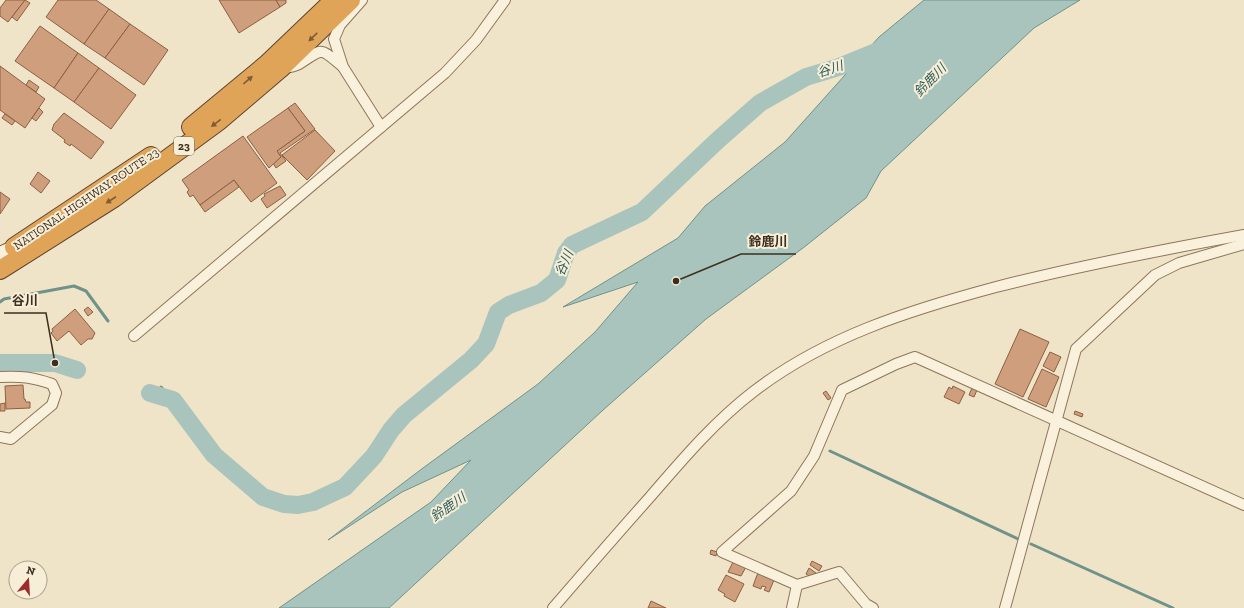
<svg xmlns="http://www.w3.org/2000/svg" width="1244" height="608" font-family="'Zilla Slab','Noto Sans JP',serif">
<rect width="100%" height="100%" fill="#f0e4c8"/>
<path fill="#a9c4bc" stroke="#6f938a" d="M 924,0 L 1080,0 L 1034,28 L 881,171 L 866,198 L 803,248 L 706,319 L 602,411 L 389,608 L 279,608 L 431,502 L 471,460 L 402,492 L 328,540 L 423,468 L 538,384 L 595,332 L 638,282 L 563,307 L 678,238 L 705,206 L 785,142 L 879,37 Z"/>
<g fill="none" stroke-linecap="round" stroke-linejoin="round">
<g stroke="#6f938a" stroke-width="3">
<path d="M 0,302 L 4,299 L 74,286 L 86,291 L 108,321"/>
<path d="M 161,387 L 173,400"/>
<path d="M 830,451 L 1018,539"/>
<path d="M 1031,544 L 1173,608"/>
</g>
<g stroke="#a9c4bc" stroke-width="18">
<path d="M 0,363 L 55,363 L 77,370"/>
<path d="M 150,393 L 173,400 L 214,455 L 263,497 L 284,504 L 298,505 L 313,502 L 345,487 L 374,456 L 391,430 L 404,415 L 471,360 L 486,344 L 498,312 L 509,305 L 541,293 L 557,280 L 566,253 L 572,245 L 642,212 L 718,140 L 760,103 L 806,77 L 839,67 L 883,49"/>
</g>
</g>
<g fill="#cf9f7d" stroke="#8d5f41">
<path d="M 6,0 L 25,0 L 8,22 L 0,16 L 0,8 Z"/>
<path d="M 25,0 L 30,3 L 17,21 L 12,17 Z"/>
<path d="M 58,0 L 96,0 L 109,9 L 84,44 L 46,17 Z"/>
<path d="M 219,0 L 276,0 L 280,7 L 239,33 Z"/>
<path d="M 276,0 L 286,0 L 286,3 L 280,7 Z"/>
<path d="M 109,9 L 130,24 L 105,58 L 84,44 Z"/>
<path d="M 130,24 L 168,50 L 144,85 L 105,58 Z"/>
<path d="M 40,26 L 78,53 L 54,88 L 15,61 Z"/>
<path d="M 78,53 L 99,68 L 74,102 L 54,88 Z"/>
<path d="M 0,66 L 45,99 L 25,128 L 0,110 Z"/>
<path d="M 99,68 L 136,95 L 111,129 L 74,102 Z"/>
<path d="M 29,80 L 39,87 L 36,92 L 26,85 Z"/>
<path d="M 295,103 L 315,129 L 280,153 L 286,161 L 276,168 L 273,163 L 281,157 L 277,151 L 305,131 L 288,108 Z"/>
<path d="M 39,108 L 43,112 L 36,121 L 32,118 Z"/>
<path d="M 288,108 L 305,131 L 277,151 L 281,157 L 269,168 L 247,137 Z"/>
<path d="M 64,113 L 104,142 L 91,159 L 71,144 L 70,146 L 64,142 L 65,140 L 52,130 L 54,124 Z"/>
<path d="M 5,114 L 15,121 L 12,125 L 2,118 Z"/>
<path d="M 315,130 L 335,151 L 307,180 L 282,155 Z"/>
<path d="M 243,136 L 277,183 L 251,202 L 234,180 L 200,205 L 193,195 L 190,197 L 187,192 L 189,190 L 182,180 Z"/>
<path d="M 38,172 L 50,181 L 41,193 L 30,184 Z"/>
<path d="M 234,180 L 239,187 L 205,212 L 200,205 Z"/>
<path d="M 280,186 L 286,195 L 267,208 L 261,199 L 265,196 L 264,194 Z"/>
<path d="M 0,192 L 10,199 L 0,214 Z"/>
<path d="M 88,307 L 93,312 L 88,316 L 84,310 Z"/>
<path d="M 75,309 L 95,333 L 92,339 L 88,339 L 81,345 L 69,331 L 57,341 L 51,333 L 53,331 L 52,329 Z"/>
<path d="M 1020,329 L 1049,342 L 1023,397 L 995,384 Z"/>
<path d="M 1050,352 L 1061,357 L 1054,372 L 1043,366 Z"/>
<path d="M 1042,369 L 1059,377 L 1046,407 L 1028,399 Z"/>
<path d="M 23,385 L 24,399 L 25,399 L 26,402 L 30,402 L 30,408 L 6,409 L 5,386 Z"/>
<path d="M 953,386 L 965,392 L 959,404 L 944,397 L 949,387 L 952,389 Z"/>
<path d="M 972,388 L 977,390 L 974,397 L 969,395 Z"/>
<path d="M 826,391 L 831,398 L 828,400 L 823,393 Z"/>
<path d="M 5,403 L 5,411 L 0,411 L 0,404 Z"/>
<path d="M 1075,411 L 1083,414 L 1082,417 L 1074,414 Z"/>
<path d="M 711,550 L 717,552 L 716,556 L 710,554 Z"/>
<path d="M 734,560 L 746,567 L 741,576 L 728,572 Z"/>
<path d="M 812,561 L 822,566 L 819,571 L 810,565 Z"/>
<path d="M 809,568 L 816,573 L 813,578 L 806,574 Z"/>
<path d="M 759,574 L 774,580 L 769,592 L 764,590 L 766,587 L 762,586 L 761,589 L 753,586 L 757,575 Z"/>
<path d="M 726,575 L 744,584 L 735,602 L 724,596 L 725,594 L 718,590 Z"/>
<path d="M 651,601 L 666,608 L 648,608 Z"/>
</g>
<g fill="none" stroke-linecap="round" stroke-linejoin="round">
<g stroke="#8d765c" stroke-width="12">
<g id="street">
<path d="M 362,0 L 340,25 L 334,39 L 343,67 L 381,127"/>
<path d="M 283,69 C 288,67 294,67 299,64 C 322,50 318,45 342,66"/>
<path d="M 134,336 L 445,73 L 476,40 L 505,0"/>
<path d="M 0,377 C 21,376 32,377 52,384 L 56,393 L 52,405 L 11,439 L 0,437"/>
<path d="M 553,608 C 585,571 617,534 650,497 C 682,460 714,422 753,392 C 824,337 910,310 996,287 C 1078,266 1161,250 1244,235"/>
<path d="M 792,608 L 797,585"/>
<path d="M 873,608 L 866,604 L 839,572 L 797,585 L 722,552 L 791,491 L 814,456 L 842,390 L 896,364 L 915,357 L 1244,505"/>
<path d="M 1005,608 L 1076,349 L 1155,275 L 1179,263 L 1244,244"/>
</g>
</g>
<g stroke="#6f573f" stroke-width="16">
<path id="secondary" d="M 0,254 L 13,248"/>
</g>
<g stroke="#5b4430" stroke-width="20">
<g id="highway">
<path d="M 191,127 L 267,64 L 334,0"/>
<path d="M 14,247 L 151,156"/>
<path d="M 0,270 L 114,198 L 219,121 L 280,69 L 351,0"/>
</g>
</g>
<use href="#street" stroke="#faf1dc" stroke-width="10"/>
<use href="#secondary" stroke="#faf1dc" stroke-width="14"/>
<use href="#highway" stroke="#e0a458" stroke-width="18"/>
</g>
<defs><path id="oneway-solid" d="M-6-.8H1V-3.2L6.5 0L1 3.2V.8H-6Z"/></defs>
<g fill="#7e5d36">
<use href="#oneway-solid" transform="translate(313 37) rotate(136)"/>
<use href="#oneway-solid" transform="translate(248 80) rotate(-40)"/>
<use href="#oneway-solid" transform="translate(216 123) rotate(143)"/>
<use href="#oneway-solid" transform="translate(111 200) rotate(147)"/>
</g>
<g text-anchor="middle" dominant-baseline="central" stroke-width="4" stroke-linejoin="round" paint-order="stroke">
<rect fill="#f7eed8" stroke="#756857" stroke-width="1" x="174" y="137" width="20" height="18" rx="3"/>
<g font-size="11" font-weight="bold" fill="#3d2e20">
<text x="184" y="146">23</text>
</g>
<g font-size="12" fill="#3d2e20" stroke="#f7eed8">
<text transform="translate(86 199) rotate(-34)">NATIONAL HIGHWAY ROUTE 23</text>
</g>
<g font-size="13" font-style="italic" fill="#2f5d5a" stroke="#f7eed8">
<text transform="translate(830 69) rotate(-18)">谷川</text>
<text transform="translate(930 80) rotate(-46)">鈴鹿川</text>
<text transform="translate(564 263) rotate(-67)">谷川</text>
<text transform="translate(448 507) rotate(-35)">鈴鹿川</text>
</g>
</g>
<path fill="none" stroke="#3d2e20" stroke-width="1.5" d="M676 281L741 254H796M55 363L46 313H4"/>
<g fill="#3d2e20" stroke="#f7eed8" stroke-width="1.5">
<circle cx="676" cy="281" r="4"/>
<circle cx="55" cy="363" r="4"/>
</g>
<g font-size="13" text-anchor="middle" font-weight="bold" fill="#3d2e20" stroke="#f7eed8" stroke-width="4" stroke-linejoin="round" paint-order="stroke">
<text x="768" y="246">鈴鹿川</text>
<text x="25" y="305">谷川</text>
</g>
<g transform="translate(28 580) rotate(18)"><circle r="19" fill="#f7eed8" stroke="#ada18e"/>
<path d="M0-3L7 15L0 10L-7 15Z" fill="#9e2a2b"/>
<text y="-6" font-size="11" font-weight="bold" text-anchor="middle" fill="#3d2e20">N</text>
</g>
</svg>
